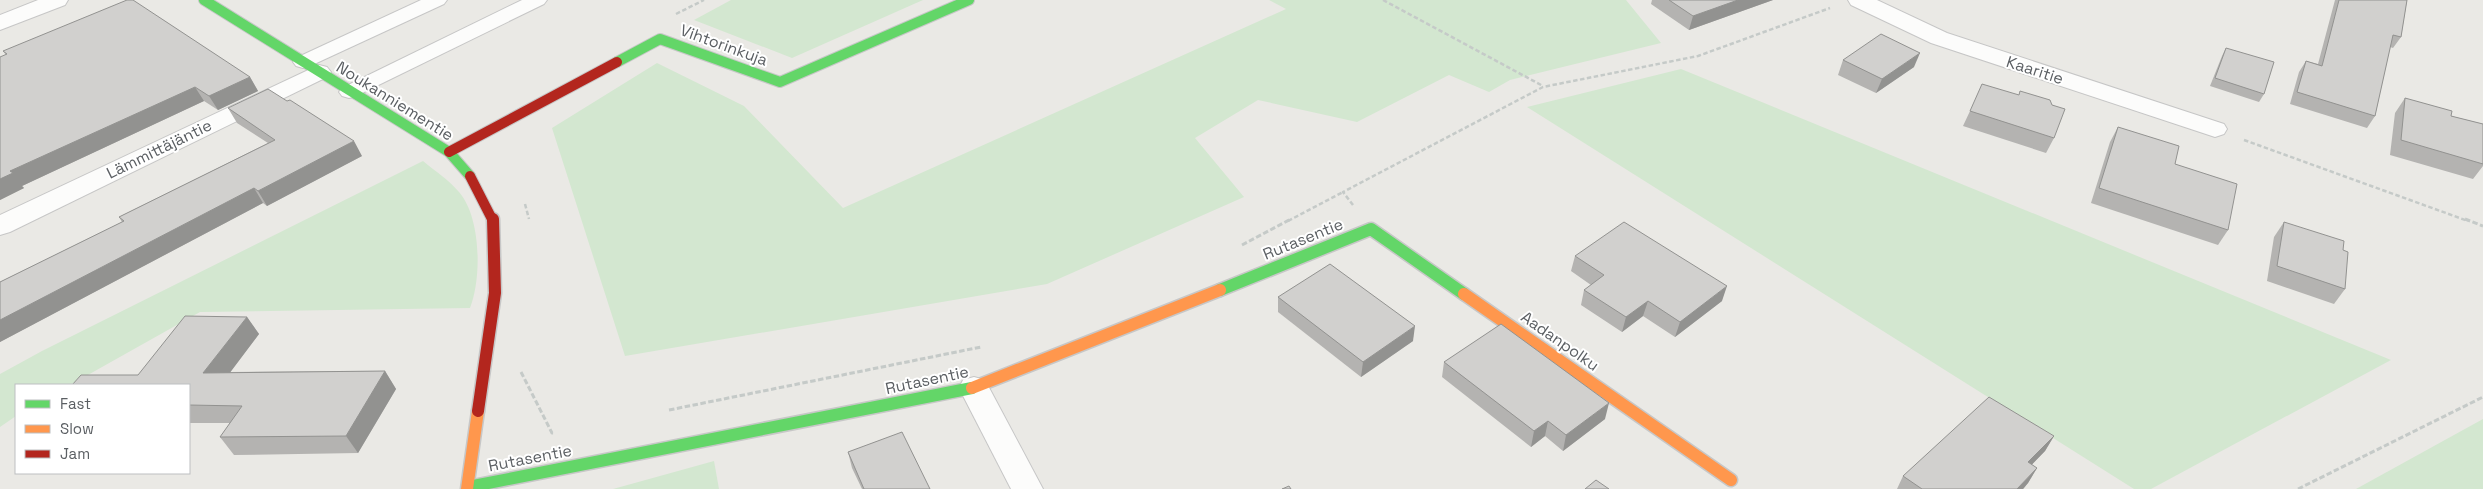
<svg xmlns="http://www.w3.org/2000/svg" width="2483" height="489" font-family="'Space Grotesk',sans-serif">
<rect width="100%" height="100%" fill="#eae9e5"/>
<g fill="#d3e7d0">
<path d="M 731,0 L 923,0 L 792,58 L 694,20 Z"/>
<path d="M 1269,0 L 1626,0 L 1661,43 L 1510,80 L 1489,92 L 1449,75 L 1357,122 L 1258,100 L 1195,138 L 1244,197 L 1047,284 L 625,356 L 552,128 L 657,63 L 744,106 L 843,208 L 1286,9 Z"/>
<path d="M 1681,69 L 2391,360 L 2151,489 L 2134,489 L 1527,107 Z"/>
<path d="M 423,161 C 435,171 449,180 459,192 C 481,217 482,278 470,308 L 200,312 L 70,385 L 16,385 L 16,416 L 0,427 L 0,374 L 42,351 Z"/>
<path d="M 2483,419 L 2483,489 L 2356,489 Z"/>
<path d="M 714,461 L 719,489 L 613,489 Z"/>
</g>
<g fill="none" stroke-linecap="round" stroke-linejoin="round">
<g stroke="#c6c6c6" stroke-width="2">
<g id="lane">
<path d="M 421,0 L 447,0 L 444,4 L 310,66 L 303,68 L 296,66 L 293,62 L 296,58 Z"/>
<path d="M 522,0 L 547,0 L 544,4 L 356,96 L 349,98 L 342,96 L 339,92 L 342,88 Z"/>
</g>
</g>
<g stroke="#c6c6c6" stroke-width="2">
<g id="street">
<path d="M 38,0 L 68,0 L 65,5 L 0,30 L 0,15 Z"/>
<path d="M 1848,0 L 1877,0 L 1947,33 L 2224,124 L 2227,129 L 2224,134 L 2215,137 L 2206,134 L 1931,43 L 1851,5 Z"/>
<path d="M 319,65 L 327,67 L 331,72 L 327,77 L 10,232 L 0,235 L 0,215 Z"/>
<path d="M 974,377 L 985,380 L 1043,489 L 1011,489 L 959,388 L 963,380 Z"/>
</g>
</g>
<g stroke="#c7c7c7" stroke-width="12">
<g id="fast-far1">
<path d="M 204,0 L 449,152 L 470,176"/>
<path d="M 617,62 L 660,39 L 780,82 L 969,0"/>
</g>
</g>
<g stroke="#c7c7c7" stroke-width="15">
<g id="fast">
<path d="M 1220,290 L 1371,229 L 1464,294"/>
<path d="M 468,487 L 972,388"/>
</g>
</g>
<g stroke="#c7c7c7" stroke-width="15">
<g id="slow">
<path d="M 1464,294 L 1731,480"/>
<path d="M 972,388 L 1220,290"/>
<path d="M 467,489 L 478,411"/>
</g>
</g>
<g stroke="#c7c7c7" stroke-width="12">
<g id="jam-far1">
<path d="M 449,152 L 617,62"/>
<path d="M 470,176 L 493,221"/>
</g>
</g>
<g stroke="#c7c7c7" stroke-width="15">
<path id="jam" d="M 478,411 L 495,293 L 493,219"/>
</g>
<g stroke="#c5cac8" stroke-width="2.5" stroke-dasharray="4.5 2.5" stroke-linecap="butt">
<path d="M 1383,0 L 1543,86"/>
<path d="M 676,14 L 704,0"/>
<path d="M 2244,140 L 2468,221"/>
<path d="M 525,204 L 529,219"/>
<path d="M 1353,205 L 1343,192 L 1543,87 L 1698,56 L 1830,8"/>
<path d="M 1288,221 L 1343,192"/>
</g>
<g stroke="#c5cac8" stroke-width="3" stroke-dasharray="5.5 2.5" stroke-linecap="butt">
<path d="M 2465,219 L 2483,226"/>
<path d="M 1242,245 L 1291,219"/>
<path d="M 521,372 L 552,433 L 555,433"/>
<path d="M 669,410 L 981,347"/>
<path d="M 2298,489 L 2483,397"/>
</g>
<use href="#lane" fill="#fcfcfb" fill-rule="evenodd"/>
<use href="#street" fill="#fcfcfb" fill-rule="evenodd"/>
<use href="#fast-far1" stroke="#63d668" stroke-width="10"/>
<use href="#fast" stroke="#63d668" stroke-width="12"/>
<use href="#slow" stroke="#ff974d" stroke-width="12"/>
<use href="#jam-far1" stroke="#b3261e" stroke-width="10"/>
<use href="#jam" stroke="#b3261e" stroke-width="12"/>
</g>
<g fill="#b4b3b1">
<path d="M 1652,0 L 1773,0 L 1689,30 L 1651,4 Z"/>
<path d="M 2335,0 L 2407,0 L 2401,37 L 2393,48 L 2390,47 L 2375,116 L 2367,128 L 2290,104 L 2299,72 L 2306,61 L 2318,64 Z"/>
<path d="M 2226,48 L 2264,94 L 2259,102 L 2210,86 L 2222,56 Z"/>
<path d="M 3,51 L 250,77 L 258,91 L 218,110 L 204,101 L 22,186 L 24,188 L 0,200 L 6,55 Z"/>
<path d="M 1843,60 L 1914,67 L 1876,93 L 1838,75 Z"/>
<path d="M 2019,95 L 2054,138 L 2046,153 L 1963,126 L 1970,111 Z"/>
<path d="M 2405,98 L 2451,116 L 2483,124 L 2483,166 L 2473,179 L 2390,155 L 2395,113 Z"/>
<path d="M 228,108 L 362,156 L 267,206 L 263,203 L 0,342 L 0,282 L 122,222 L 119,217 L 268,143 L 237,123 Z"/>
<path d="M 2118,127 L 2175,164 L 2228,230 L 2218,245 L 2091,203 L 2110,142 Z"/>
<path d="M 2284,222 L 2343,250 L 2345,289 L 2334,304 L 2267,281 L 2274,237 Z"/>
<path d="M 1575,256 L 1722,301 L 1675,337 L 1643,316 L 1622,332 L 1581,305 L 1584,290 L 1591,285 L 1571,271 Z"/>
<path d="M 1278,297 L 1413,341 L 1361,377 L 1278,312 Z"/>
<path d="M 247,317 L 259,334 L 230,372 L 385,371 L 396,389 L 358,453 L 234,455 L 220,437 L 230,423 L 189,423 L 189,385 L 138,375 Z"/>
<path d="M 1444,362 L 1605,419 L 1563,451 L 1545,436 L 1531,447 L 1442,377 Z"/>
<path d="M 2054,436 L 2045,451 L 2031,465 L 2037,468 L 2028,483 L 2023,489 L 1897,489 L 1903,476 Z"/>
<path d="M 848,452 L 930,489 L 862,489 L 852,468 Z"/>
</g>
<g fill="#929290">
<path d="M 1738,0 L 1773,0 L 1689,30 L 1693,16 Z"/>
<path d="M 1920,53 L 1914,67 L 1876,93 L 1882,79 Z"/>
<path d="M 250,77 L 258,91 L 218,110 L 209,96 Z"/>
<path d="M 195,87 L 204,101 L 22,186 L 24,188 L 0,200 L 0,179 L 10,171 Z"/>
<path d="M 354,141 L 362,156 L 267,206 L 258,191 Z"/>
<path d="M 254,188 L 263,203 L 0,342 L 0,320 Z"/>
<path d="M 1727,286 L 1722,301 L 1675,337 L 1680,322 Z"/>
<path d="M 1648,301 L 1643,316 L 1622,332 L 1626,317 Z"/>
<path d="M 247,317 L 259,334 L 217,390 L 203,373 Z"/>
<path d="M 1415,326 L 1413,341 L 1361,377 L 1363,362 Z"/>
<path d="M 385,371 L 396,389 L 358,453 L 346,436 Z"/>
<path d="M 1609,403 L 1605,419 L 1563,451 L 1566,435 Z"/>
<path d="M 1548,421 L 1545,436 L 1531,447 L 1534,431 Z"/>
<path d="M 2054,436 L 2045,451 L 2019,478 L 2028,462 Z"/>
<path d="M 2037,468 L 2028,483 L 2023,489 L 2017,489 Z"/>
</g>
<g fill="#d1d0ce" stroke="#929290">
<path d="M 127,0 L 133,0 L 250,77 L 209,96 L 195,87 L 10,171 L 13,173 L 0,179 L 0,57 L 7,54 L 3,51 Z"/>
<path d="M 1669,0 L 1738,0 L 1693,16 Z"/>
<path d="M 2339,0 L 2407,0 L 2401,37 L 2393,35 L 2375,116 L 2297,92 L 2306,61 L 2322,66 Z"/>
<path d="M 1881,34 L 1920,53 L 1882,79 L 1843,60 Z"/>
<path d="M 2226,48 L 2274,62 L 2264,94 L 2215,78 Z"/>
<path d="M 1982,84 L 2019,95 L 2020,91 L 2050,100 L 2052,105 L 2065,109 L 2054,138 L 1970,111 Z"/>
<path d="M 268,89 L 287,101 L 290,100 L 354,141 L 258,191 L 254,188 L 0,320 L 0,282 L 124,221 L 119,217 L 275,140 L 228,108 Z"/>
<path d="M 2405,98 L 2452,111 L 2451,116 L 2483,124 L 2483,164 L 2401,140 Z"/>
<path d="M 2118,127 L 2179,146 L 2175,164 L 2237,184 L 2228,230 L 2099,188 Z"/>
<path d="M 1624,222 L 1727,286 L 1680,322 L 1648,301 L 1626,317 L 1584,290 L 1604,275 L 1575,256 Z"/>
<path d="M 2284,222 L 2344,241 L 2343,250 L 2348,252 L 2345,289 L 2277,266 Z"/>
<path d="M 1330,264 L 1415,326 L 1363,362 L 1278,297 Z"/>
<path d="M 185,316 L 247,317 L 203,373 L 385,371 L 346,436 L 220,437 L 242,406 L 189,405 L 189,385 L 72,385 L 81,375 L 138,375 Z"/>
<path d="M 1501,324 L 1609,403 L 1566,435 L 1548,421 L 1534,431 L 1444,362 Z"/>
<path d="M 1989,397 L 2054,436 L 2028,462 L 2037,468 L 2017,489 L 1922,489 L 1903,476 Z"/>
<path d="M 902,432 L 930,489 L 864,489 L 848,452 Z"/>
<path d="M 1596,480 L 1609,489 L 1585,489 Z"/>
<path d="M 1289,486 L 1291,489 L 1282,489 Z"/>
</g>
<g text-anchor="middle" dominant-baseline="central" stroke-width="4" stroke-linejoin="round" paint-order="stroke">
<g font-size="16" fill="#5b5f63" stroke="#fff">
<text transform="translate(724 45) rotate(20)">Vihtorinkuja</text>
<text transform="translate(2035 70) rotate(18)">Kaaritie</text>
<text transform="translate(395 101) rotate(32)">Noukanniementie</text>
<text transform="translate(159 149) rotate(-26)">Lämmittäjäntie</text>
<text transform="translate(1303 239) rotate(-22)">Rutasentie</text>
<text transform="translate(1560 341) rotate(35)">Aadanpolku</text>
<text transform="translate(927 380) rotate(-12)">Rutasentie</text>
<text transform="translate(530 458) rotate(-11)">Rutasentie</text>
</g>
</g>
<rect x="15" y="384" width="175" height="90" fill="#ffffff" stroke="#bdbfc1"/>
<rect x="25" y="400" width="25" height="8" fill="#63d668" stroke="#bdbfc1"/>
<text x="60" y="409" font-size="15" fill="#5b5f63">Fast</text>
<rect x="25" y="425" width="25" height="8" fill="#ff974d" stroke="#bdbfc1"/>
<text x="60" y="434" font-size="15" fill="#5b5f63">Slow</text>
<rect x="25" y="450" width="25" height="8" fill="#b3261e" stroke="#bdbfc1"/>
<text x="60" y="459" font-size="15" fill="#5b5f63">Jam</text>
</svg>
